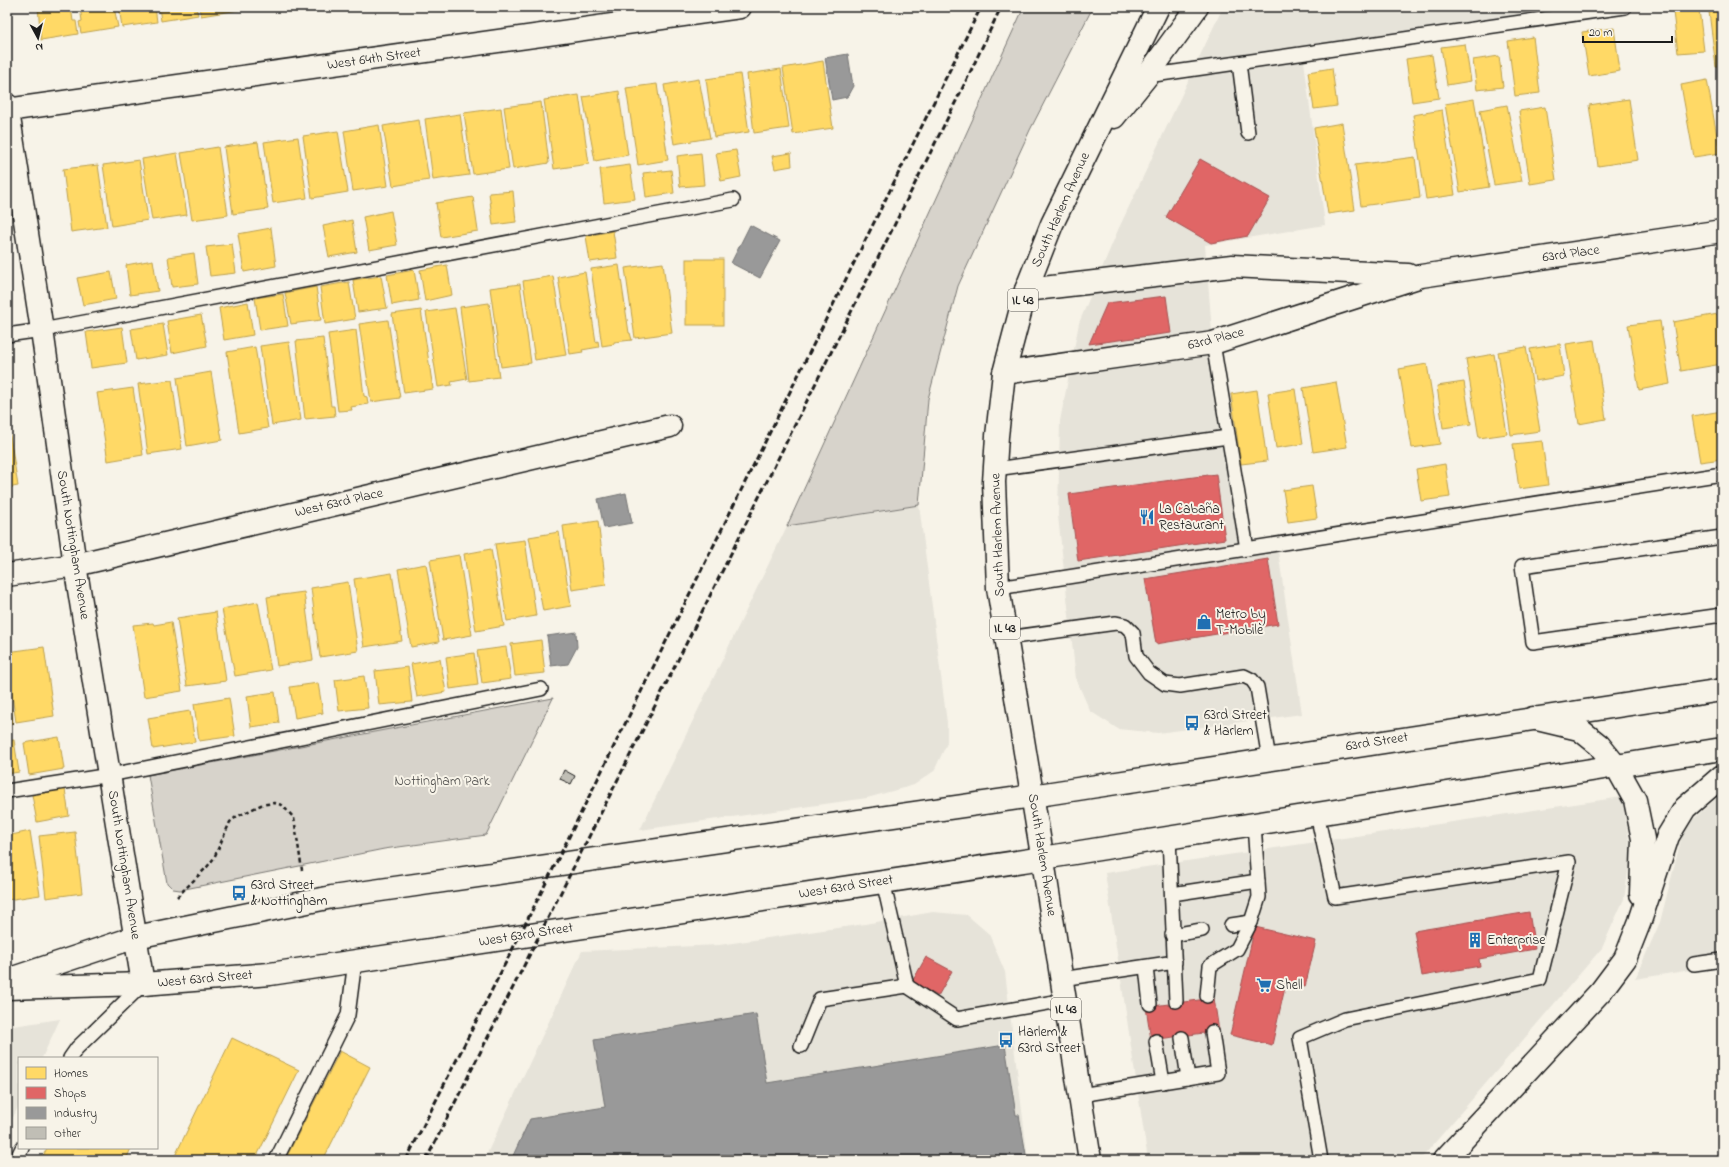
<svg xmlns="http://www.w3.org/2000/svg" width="1729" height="1167" font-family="'Indie Flower',sans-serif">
<rect width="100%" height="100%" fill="#f7f3e8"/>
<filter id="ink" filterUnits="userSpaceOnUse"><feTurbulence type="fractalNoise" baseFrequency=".025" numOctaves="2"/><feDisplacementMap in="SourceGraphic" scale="8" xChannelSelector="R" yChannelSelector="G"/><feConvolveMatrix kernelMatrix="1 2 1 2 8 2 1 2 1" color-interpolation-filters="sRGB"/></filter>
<g filter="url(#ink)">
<g fill="#e6e3d9">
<path d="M 1223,7 L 1625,7 L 1303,53 L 1325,225 L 1205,245 L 1213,343 L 1247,548 L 1277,544 L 1302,714 L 1158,733 L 1118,729 L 1090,711 L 1076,679 L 1058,516 L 1060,421 L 1079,323 L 1118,230 Z"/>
<path d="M 919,505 L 947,723 L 947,743 L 934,771 L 914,785 L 867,798 L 640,830 L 787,526 Z"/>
<path d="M 1722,793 L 1722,965 L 1635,979 L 1660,922 L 1684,828 Z"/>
<path d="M 1622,797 L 1631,853 L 1624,899 L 1602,948 L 1420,1160 L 1148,1160 L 1105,873 Z"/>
<path d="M 933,912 L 967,915 L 989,934 L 1005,972 L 1028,1160 L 484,1160 L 582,951 L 719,945 L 865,924 Z"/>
<path d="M 60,1019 L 42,1058 L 19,1058 L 19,1105 L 7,1130 L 7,1027 Z"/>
</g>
<g fill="#d7d3cb" stroke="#7a7874">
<path d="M 1024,7 L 1093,7 L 1030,130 L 958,286 L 928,399 L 919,505 L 787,526 Z"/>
<path d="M 553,698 L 486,835 L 384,849 L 180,890 L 173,889 L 167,883 L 148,775 Z"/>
</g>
<g fill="#ffd966" stroke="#bba050">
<path d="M 38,7 L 71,7 L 73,21 L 76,21 L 78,34 L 41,40 Z"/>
<path d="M 80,7 L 114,7 L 118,27 L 81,33 L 79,22 L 82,21 Z"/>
<path d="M 119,7 L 155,7 L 157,22 L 122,27 Z"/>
<path d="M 159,7 L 196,7 L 198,15 L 161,21 Z"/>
<path d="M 199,7 L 239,7 L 239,10 L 201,16 Z"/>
<path d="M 1699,9 L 1704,51 L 1678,53 L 1673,12 Z"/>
<path d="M 1722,10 L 1722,67 L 1716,67 L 1709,12 Z"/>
<path d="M 1614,28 L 1620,71 L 1589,76 L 1582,32 Z"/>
<path d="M 1533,37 L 1540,93 L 1515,96 L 1508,41 Z"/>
<path d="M 1465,44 L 1471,81 L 1447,85 L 1441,47 Z"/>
<path d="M 1432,55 L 1439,98 L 1412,102 L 1406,59 Z"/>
<path d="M 1499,56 L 1503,87 L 1477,90 L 1473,60 Z"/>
<path d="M 823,61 L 833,128 L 793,134 L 783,68 Z"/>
<path d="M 1332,68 L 1337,106 L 1314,109 L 1308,72 Z"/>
<path d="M 781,69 L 789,128 L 754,133 L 747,74 Z"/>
<path d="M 740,74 L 749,132 L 714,137 L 706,79 Z"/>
<path d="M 699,79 L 710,138 L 674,144 L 664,85 Z"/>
<path d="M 1707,80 L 1720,153 L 1694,157 L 1681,85 Z"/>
<path d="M 657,84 L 668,160 L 638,165 L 626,88 Z"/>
<path d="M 619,91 L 620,102 L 628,155 L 595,161 L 583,97 Z"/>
<path d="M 579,95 L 589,164 L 554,169 L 544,100 Z"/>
<path d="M 1474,99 L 1489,187 L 1460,192 L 1445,104 Z"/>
<path d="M 1629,99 L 1638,160 L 1598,166 L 1589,105 Z"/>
<path d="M 541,102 L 549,163 L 513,169 L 504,107 Z"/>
<path d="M 1507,105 L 1522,181 L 1494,185 L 1480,110 Z"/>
<path d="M 1545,107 L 1556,180 L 1530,184 L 1519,111 Z"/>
<path d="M 501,108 L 509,169 L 473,174 L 464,113 Z"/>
<path d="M 1442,110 L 1455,195 L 1426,199 L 1413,115 Z"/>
<path d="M 460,114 L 469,175 L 433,180 L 425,119 Z"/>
<path d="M 419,120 L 429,180 L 393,186 L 383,126 Z"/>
<path d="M 1342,123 L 1355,210 L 1328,214 L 1314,128 Z"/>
<path d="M 379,125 L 388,186 L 353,191 L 344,131 Z"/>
<path d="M 338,131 L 348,192 L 312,198 L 303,136 Z"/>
<path d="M 298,137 L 307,198 L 273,203 L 264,142 Z"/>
<path d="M 258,142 L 268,209 L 233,214 L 224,147 Z"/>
<path d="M 218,147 L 228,215 L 192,220 L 181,153 Z"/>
<path d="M 736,150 L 741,177 L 721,181 L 716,153 Z"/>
<path d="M 177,153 L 187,215 L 152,220 L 142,159 Z"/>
<path d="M 701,153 L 704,185 L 680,187 L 677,156 Z"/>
<path d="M 791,153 L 792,166 L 775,169 L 772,156 Z"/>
<path d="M 1415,157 L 1420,198 L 1361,206 L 1355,165 Z"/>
<path d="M 139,160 L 148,220 L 112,226 L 103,165 Z"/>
<path d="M 98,165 L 107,227 L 71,232 L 63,169 Z"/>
<path d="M 630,165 L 635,199 L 604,203 L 600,169 Z"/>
<path d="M 671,170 L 674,193 L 646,197 L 643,173 Z"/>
<path d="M 513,191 L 516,222 L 493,225 L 489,193 Z"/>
<path d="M 473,197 L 478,231 L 441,237 L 436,203 Z"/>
<path d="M 391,211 L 397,245 L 369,250 L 363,217 Z"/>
<path d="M 352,220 L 357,252 L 329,257 L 323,226 Z"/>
<path d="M 271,228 L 276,266 L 244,272 L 238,234 Z"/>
<path d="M 613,231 L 617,258 L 590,262 L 586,236 Z"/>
<path d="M 232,244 L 236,273 L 210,276 L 206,247 Z"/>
<path d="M 194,253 L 198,284 L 172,287 L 168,257 Z"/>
<rect x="686" y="259" width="37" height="66"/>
<path d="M 153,260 L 158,291 L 130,295 L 126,265 Z"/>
<path d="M 663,263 L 672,333 L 635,338 L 625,268 Z"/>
<path d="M 447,265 L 452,295 L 425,301 L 420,270 Z"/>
<path d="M 619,265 L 629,333 L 630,333 L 632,340 L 614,342 L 614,344 L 602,346 L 591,269 Z"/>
<path d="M 414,270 L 419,300 L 392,305 L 387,275 Z"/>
<path d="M 111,272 L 116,299 L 83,305 L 77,278 Z"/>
<path d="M 585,272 L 596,342 L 598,341 L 599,347 L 582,350 L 583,352 L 570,354 L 558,277 Z"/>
<path d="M 381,276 L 387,308 L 358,312 L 353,280 Z"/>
<path d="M 553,276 L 566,355 L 535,360 L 523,281 Z"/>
<path d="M 349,282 L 355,319 L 325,324 L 320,287 Z"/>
<path d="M 520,284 L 531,363 L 501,367 L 490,288 Z"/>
<path d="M 316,287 L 321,320 L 291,324 L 285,293 Z"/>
<path d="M 283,294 L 288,326 L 260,330 L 255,298 Z"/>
<path d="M 248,302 L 253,335 L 224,340 L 219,308 Z"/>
<path d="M 489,303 L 499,377 L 469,381 L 460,307 Z"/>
<path d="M 455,308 L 467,379 L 451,382 L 452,385 L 438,387 L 426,312 Z"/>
<path d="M 421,310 L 433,389 L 404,393 L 392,314 Z"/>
<path d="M 1718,314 L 1722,336 L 1722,364 L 1681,371 L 1673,322 Z"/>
<path d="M 201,315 L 207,346 L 172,353 L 167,321 Z"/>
<path d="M 388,320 L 400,398 L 371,402 L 359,324 Z"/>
<path d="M 1660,321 L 1670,384 L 1639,390 L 1628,325 Z"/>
<path d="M 163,324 L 168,355 L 136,360 L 131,329 Z"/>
<path d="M 122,327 L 127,363 L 91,368 L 86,332 Z"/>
<path d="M 356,330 L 364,396 L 367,397 L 368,404 L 351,407 L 352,410 L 338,411 L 328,334 Z"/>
<path d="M 323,338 L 331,406 L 334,406 L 335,416 L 305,419 L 296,341 Z"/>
<path d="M 1594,340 L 1606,419 L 1579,424 L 1566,344 Z"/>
<path d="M 289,342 L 301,420 L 272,425 L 260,346 Z"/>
<path d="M 1560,344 L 1564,376 L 1535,381 L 1530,349 Z"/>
<path d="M 255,347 L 268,428 L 239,433 L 227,352 Z"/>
<path d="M 1526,347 L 1540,431 L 1511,435 L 1498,352 Z"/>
<path d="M 1494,354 L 1507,434 L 1479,438 L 1466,359 Z"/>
<path d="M 1427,364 L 1440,444 L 1412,448 L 1399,369 Z"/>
<path d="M 211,372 L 222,440 L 187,446 L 177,378 Z"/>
<path d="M 172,380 L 182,449 L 148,454 L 138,384 Z"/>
<path d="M 1336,382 L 1347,447 L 1313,452 L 1303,388 Z"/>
<path d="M 1464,382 L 1471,424 L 1443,428 L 1437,386 Z"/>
<path d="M 133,388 L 143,455 L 108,461 L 97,393 Z"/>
<path d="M 1295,389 L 1303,444 L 1276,448 L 1268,393 Z"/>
<path d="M 1257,390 L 1267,461 L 1241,464 L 1231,394 Z"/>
<path d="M 1722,411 L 1722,459 L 1700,462 L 1692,416 Z"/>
<path d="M 7,417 L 18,486 L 7,488 Z"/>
<path d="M 1542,441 L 1548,485 L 1519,489 L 1513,444 Z"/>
<path d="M 1445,464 L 1450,497 L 1421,501 L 1416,469 Z"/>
<path d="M 1312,486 L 1317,518 L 1288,522 L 1283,490 Z"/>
<path d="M 598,521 L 606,585 L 572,590 L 563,526 Z"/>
<path d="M 559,532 L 571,606 L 543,611 L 529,537 Z"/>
<path d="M 525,540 L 536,616 L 507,621 L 495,544 Z"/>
<path d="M 491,549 L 504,626 L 476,631 L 464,554 Z"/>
<path d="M 459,555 L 472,635 L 443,640 L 430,560 Z"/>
<path d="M 426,564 L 439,642 L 411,647 L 398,569 Z"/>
<path d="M 392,573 L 402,641 L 364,647 L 354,579 Z"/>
<path d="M 348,582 L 358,651 L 320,657 L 311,588 Z"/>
<path d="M 304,592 L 313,660 L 277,666 L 267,597 Z"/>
<path d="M 258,602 L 271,670 L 235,676 L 222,609 Z"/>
<path d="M 216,612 L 226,681 L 187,686 L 177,618 Z"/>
<path d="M 171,622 L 182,691 L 144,697 L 133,625 L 153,623 L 154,625 Z"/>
<path d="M 541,640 L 545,673 L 515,676 L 511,644 Z"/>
<path d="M 44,647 L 54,716 L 16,722 L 7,663 L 7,652 Z"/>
<path d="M 506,647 L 511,679 L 482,683 L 477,651 Z"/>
<path d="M 474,653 L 478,685 L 450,689 L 446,657 Z"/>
<path d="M 440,659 L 446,692 L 417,697 L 411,664 Z"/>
<path d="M 408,667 L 412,702 L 379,705 L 375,671 Z"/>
<path d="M 364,676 L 368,708 L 339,711 L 335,680 Z"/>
<path d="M 318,683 L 323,713 L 295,718 L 290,687 Z"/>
<path d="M 7,684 L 13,723 L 7,724 Z"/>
<path d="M 275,692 L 279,723 L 251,727 L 247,696 Z"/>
<path d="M 229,698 L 235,736 L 199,741 L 194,704 Z"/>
<path d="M 190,711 L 195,742 L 153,749 L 148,718 Z"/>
<path d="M 59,737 L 64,769 L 29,775 L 24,743 Z"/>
<path d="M 14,740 L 19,772 L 7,774 L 7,741 Z"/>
<path d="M 65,789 L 69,816 L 37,822 L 32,795 Z"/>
<path d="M 30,831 L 40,895 L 7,900 L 7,836 Z"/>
<path d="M 75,832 L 82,893 L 46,898 L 39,836 Z"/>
<path d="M 232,1038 L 299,1070 L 255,1160 L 173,1160 Z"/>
<path d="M 340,1051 L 370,1067 L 323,1160 L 285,1160 Z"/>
<path d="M 47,1148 L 131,1148 L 126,1160 L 41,1160 Z"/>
</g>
<g fill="#e06666" stroke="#a55050">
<path d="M 1200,159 L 1270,198 L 1248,236 L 1211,243 L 1166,217 Z"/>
<path d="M 1166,296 L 1171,333 L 1089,344 L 1107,303 Z"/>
<path d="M 1216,474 L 1225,539 L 1078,561 L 1069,494 Z"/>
<path d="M 1268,559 L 1278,624 L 1156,644 L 1145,579 Z"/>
<path d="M 1529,912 L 1535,949 L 1479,959 L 1480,966 L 1422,976 L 1414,931 Z"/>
<path d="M 1255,927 L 1316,941 L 1305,987 L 1286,983 L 1272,1045 L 1230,1035 Z"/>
<path d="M 926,957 L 952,971 L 938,996 L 912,982 Z"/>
<path d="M 1214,998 L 1219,1031 L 1151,1040 L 1146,1007 Z"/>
</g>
<g fill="#999" stroke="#747474">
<path d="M 848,54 L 853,86 L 847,97 L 832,100 L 825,58 Z"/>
<path d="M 750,225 L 780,241 L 760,278 L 731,263 Z"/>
<path d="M 626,493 L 632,523 L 604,528 L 598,499 Z"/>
<path d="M 576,632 L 577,647 L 568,664 L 551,666 L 547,636 Z"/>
<path d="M 756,1014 L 767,1083 L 1005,1045 L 1016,1115 L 1019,1115 L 1027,1160 L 511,1160 L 530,1119 L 605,1107 L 594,1040 Z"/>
</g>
<path fill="#c0beb5" stroke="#1c1c1c" d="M 564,770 L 575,776 L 571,784 L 560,779 Z"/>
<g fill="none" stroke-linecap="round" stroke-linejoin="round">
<g stroke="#1c1c1c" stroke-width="16">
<g id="service">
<path d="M 1239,63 L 1248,133"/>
<path d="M 1147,76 L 1625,7"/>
<path d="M 7,335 L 42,330 L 733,200"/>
<path d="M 1213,343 L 1247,549"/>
<path d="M 995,469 L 1228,437"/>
<path d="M 1722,537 L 1522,566 L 1533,642 L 1722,615"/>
<path d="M 998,588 L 1722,474"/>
<path d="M 1007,638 L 1116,623 L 1125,625 L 1133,633 L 1136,656 L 1149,673 L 1165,684 L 1180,686 L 1244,676 L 1252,680 L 1257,687 L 1269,759"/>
<path d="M 7,791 L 110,775 L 541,689"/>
<path d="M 1317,814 L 1335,897 L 1569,862 L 1540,979 L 1345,1019 L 1300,1038 L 1321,1160"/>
<path d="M 1169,837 L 1176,1001"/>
<path d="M 883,881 L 907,986 L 957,1019 L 1065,1000"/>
<path d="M 1172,894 L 1258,881"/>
<path d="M 1231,925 L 1251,922"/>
<path d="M 1172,935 L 1202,930"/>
<path d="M 1694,964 L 1722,960"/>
<path d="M 1146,967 L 1150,1004"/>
<path d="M 1061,979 L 1175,962"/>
<path d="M 1207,996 L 1210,966 L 1237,949 L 1251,922 L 1259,897 L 1254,824"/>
<path d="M 1182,1038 L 1188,1078"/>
<path d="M 1156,1041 L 1163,1082"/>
<path d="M 801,1046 L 820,999 L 907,986"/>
<path d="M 70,1058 L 77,1048 L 143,984"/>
<path d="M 1080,1095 L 1218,1073 L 1212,1032"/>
<path d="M 16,1160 L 22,1148"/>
<path d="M 276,1160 L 348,1015 L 355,961"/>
</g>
</g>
<g stroke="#1c1c1c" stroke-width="25">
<g id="minor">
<path d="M 7,105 L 42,330 L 75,565 L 143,984"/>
<path d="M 7,110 L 740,7"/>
<path d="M 1026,290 L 1232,266 L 1408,275"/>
<path d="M 1004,373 L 1213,343 L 1421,276 L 1722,231"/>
<path d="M 7,575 L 75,565 L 670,426"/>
</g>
</g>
<g stroke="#1c1c1c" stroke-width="25">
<g id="secondary">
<path d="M 7,980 L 136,937 L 332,897 L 1032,796 L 1722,690"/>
<path d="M 7,988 L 143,984 L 270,974 L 1043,858 L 1722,749"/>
</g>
</g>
<g stroke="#1c1c1c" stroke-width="25">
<g id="primary">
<path d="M 1114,117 L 1147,76 L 1197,7"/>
<path d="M 1533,718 L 1579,729 L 1599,745 L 1616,766 L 1635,800 L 1643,839 L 1641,894"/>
<path d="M 1090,1160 L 1044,867 L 998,588 L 994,482 L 997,436 L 1004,373 L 1026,290 L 1052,224 L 1158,7"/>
<path d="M 1444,1160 L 1601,991 L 1625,959 L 1640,921 L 1668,836 L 1685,808 L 1722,776"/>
</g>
</g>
<path stroke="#1c1c1c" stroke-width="2.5" stroke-dasharray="4 3" stroke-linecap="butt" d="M 177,897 L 207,867 L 214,858 L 230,822 L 236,817 L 261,805 L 274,803 L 282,805 L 294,818 L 302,870"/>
<use href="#service" stroke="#f7f3e8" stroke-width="13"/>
<use href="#minor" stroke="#f7f3e8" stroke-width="22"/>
<use href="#secondary" stroke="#f7f3e8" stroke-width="22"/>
<use href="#primary" stroke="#f7f3e8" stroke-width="22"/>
<g stroke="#1c1c1c" stroke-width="3" stroke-dasharray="6 3" stroke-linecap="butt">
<path d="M 406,1160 L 555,865 L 981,7"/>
<path d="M 426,1160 L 672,672 L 967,79 L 1001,7"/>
</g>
</g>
</g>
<defs>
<g id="restaurant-bare" transform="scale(1.2)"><path d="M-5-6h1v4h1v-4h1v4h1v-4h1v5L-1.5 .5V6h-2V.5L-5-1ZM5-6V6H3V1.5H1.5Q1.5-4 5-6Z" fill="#1f6fb2" stroke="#f7f3e8" stroke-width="2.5" paint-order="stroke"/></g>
<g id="shop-bare" transform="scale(1.2)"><path d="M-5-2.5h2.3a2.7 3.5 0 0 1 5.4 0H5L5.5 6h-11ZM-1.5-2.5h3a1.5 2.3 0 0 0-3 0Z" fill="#1f6fb2" stroke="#f7f3e8" stroke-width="2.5" paint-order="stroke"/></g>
<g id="bus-bare" transform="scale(1.2)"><path d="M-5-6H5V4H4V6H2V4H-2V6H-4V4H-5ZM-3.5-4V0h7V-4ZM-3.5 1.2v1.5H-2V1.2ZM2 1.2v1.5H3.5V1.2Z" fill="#1f6fb2" stroke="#f7f3e8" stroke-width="2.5" paint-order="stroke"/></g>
<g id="building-bare" transform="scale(1.2)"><path d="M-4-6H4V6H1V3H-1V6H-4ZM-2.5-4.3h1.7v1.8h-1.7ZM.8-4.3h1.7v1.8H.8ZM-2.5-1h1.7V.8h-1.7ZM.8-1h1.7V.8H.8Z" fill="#1f6fb2" stroke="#f7f3e8" stroke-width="2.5" paint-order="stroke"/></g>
<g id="supermarket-bare" transform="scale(1.2)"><path d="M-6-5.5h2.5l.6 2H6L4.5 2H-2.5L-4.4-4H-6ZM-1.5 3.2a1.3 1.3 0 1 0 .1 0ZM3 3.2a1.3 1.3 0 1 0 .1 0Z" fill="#1f6fb2" stroke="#f7f3e8" stroke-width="2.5" paint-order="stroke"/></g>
</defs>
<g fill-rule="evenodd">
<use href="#restaurant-bare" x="1147" y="517"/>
<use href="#shop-bare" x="1204" y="622"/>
<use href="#bus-bare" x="1192" y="723"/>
<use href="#bus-bare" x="239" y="893"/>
<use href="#building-bare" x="1475" y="940"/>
<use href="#supermarket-bare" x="1264" y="985"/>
<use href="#bus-bare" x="1006" y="1040"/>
</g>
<g text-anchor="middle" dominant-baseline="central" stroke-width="4" stroke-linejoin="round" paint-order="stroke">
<g fill="#f7f3e8" stroke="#5e5c59" stroke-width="1">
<rect x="1008" y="289" width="30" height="22" rx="3"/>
<rect x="990" y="617" width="30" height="22" rx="3"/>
<rect x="1051" y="998" width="30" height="22" rx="3"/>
</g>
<g font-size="13" font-weight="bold" fill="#1c1c1c">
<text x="1023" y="300">IL 43</text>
<text x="1005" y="628">IL 43</text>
<text x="1066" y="1009">IL 43</text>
</g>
<g font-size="14" fill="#1c1c1c" stroke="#f7f3e8">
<text transform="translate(374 59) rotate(-8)">West 64th Street</text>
<text transform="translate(1061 210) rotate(-66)">South Harlem Avenue</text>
<text transform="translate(1571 254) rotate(-8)">63rd Place</text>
<text transform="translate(1216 339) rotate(-14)">63rd Place</text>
<text transform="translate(339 503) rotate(-13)">West 63rd Place</text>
<text transform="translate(998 535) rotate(-92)">South Harlem Avenue</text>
<text transform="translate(73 545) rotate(81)">South Nottingham Avenue</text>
<text transform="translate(1377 742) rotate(-9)">63rd Street</text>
<text transform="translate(1042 855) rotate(81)">South Harlem Avenue</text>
<text transform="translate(124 865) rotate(81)">South Nottingham Avenue</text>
<text transform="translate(846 887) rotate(-9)">West 63rd Street</text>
<text transform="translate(526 935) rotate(-9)">West 63rd Street</text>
<text transform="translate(205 979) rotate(-5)">West 63rd Street</text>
</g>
<g font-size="14" fill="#1c1c1c" stroke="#f7f3e8" text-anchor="start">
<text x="1159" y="509">La Cabaña<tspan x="1159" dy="16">Restaurant</tspan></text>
<text x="1216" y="614">Metro by<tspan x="1216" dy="16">T-Mobile</tspan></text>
<text x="1204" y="715">63rd Street<tspan x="1204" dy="16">&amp; Harlem</tspan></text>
<text x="251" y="885">63rd Street<tspan x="251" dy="16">&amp; Nottingham</tspan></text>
<text x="1487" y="940">Enterprise</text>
<text x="1276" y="985">Shell</text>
<text x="1018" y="1032">Harlem &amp;<tspan x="1018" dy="16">63rd Street</tspan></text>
</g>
<g font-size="14" fill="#545351" stroke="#f7f3e8">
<text x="442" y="781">Nottingham Park</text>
</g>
</g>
<rect width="1729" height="1167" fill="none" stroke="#f7f3e8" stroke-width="24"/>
<rect x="12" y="12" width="1705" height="1143" fill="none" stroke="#1c1c1c" stroke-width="1.5" filter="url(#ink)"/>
<rect x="18" y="1057" width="140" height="92" fill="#f7f3e8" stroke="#9f9d96"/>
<rect x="26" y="1067" width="20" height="12" fill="#ffd966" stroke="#9f9d96"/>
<text x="54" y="1077" font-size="12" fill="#1c1c1c">Homes</text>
<rect x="26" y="1087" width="20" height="12" fill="#e06666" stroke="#9f9d96"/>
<text x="54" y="1097" font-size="12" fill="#1c1c1c">Shops</text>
<rect x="26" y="1107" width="20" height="12" fill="#999999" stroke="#9f9d96"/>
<text x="54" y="1117" font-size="12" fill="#1c1c1c">Industry</text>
<rect x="26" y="1127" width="20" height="12" fill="#c0beb5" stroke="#9f9d96"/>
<text x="54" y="1137" font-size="12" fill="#1c1c1c">Other</text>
<g transform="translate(38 38) rotate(173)" stroke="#f7f3e8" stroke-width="3" paint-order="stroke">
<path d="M0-3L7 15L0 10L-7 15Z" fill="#1c1c1c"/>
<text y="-6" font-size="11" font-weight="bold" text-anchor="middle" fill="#1c1c1c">N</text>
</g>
<path d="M1583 36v6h89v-6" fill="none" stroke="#1c1c1c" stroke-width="2"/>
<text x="1589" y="36" font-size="12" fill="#1c1c1c" stroke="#f7f3e8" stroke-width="3" paint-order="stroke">20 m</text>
</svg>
